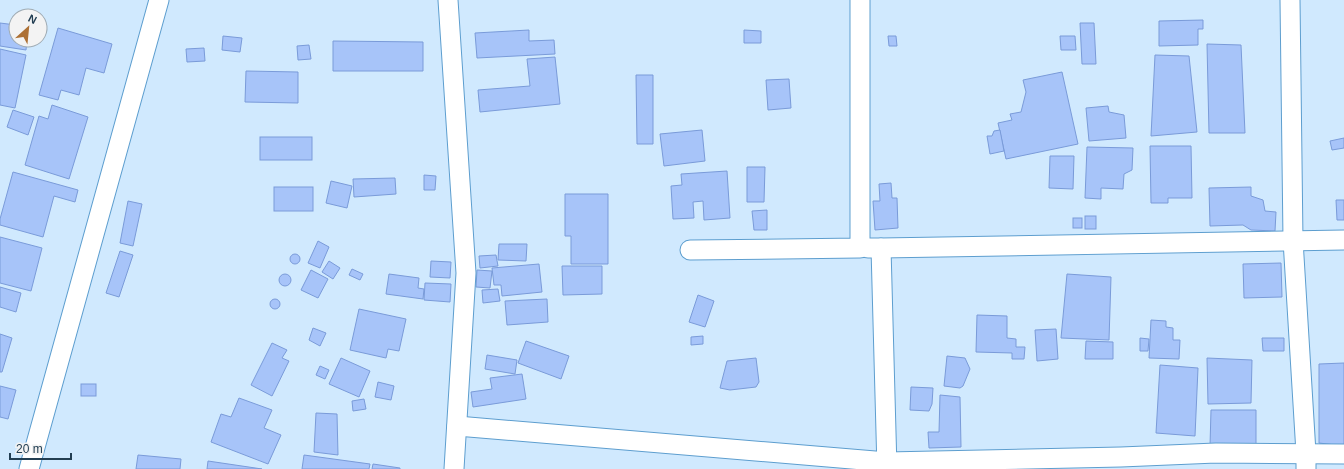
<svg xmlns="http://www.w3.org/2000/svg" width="1344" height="469" font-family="Helvetica,sans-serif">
<rect width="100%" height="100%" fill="#d0e9fe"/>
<g fill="#a7c4f9" stroke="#7a9bd9">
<path d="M 1203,20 L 1203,29 L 1198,29 L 1198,45 L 1159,46 L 1159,21 Z"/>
<path d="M 0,23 L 16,25 L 16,40 L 27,40 L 26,50 L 0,46 Z"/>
<path d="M 1080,23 L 1094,23 L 1096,64 L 1082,64 Z"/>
<path d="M 58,28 L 112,44 L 104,73 L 86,68 L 79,95 L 61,90 L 58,100 L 39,95 Z"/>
<path d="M 529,30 L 529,41 L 554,40 L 555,54 L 477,58 L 475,33 Z"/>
<path d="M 744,30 L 761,31 L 761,43 L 744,43 Z"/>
<path d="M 223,36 L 242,38 L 240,52 L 222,50 Z"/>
<path d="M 888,36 L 896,36 L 897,46 L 889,46 Z"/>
<path d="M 1060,36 L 1075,36 L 1076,50 L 1061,50 Z"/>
<path d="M 333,41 L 423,42 L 423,71 L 333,71 Z"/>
<path d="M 1207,44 L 1241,45 L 1245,133 L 1209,133 Z"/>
<path d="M 309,45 L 311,59 L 298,60 L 297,46 Z"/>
<path d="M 204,48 L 205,61 L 187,62 L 186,49 Z"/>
<path d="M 0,49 L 26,55 L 15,108 L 0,105 Z"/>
<path d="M 1155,55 L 1189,56 L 1197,132 L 1151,136 Z"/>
<path d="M 555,57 L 560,104 L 480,112 L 478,90 L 530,86 L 527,59 Z"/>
<path d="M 246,71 L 298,72 L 298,103 L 245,102 Z"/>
<path d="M 1062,72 L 1078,144 L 1006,159 L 998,123 L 1012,120 L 1010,114 L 1021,112 L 1026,92 L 1023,80 Z"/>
<path d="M 636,75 L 653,75 L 653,144 L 637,144 Z"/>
<path d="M 789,79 L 791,108 L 768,110 L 766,80 Z"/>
<path d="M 52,105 L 88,117 L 69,179 L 25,165 L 39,116 L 48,119 Z"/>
<path d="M 1108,106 L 1109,112 L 1124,115 L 1126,138 L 1089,141 L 1086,108 Z"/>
<path d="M 13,110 L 34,117 L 28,135 L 7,127 Z"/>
<path d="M 702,130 L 705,161 L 664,166 L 660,134 Z"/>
<path d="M 1000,130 L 1004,151 L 990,154 L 987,136 L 992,136 L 994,131 Z"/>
<rect x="260" y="137" width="52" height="23"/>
<path d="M 1344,138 L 1344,148 L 1332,150 L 1330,141 Z"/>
<path d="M 1150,146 L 1191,146 L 1192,198 L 1168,198 L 1168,203 L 1151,203 Z"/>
<path d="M 1087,147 L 1133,148 L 1132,170 L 1124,174 L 1123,189 L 1101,188 L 1101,199 L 1085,198 Z"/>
<path d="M 1050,156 L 1074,156 L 1073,189 L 1049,188 Z"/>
<path d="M 747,167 L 765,167 L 764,202 L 747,202 Z"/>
<path d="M 727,171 L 730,218 L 704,220 L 703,201 L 693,202 L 694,218 L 673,219 L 671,186 L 682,185 L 681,174 Z"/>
<path d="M 13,172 L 78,190 L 75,202 L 54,196 L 43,237 L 0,225 L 0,219 Z"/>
<path d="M 424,175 L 436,176 L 435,190 L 424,190 Z"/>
<path d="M 395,178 L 396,194 L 354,197 L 353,179 Z"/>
<path d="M 331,181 L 352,186 L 347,208 L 326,203 Z"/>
<path d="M 891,183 L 892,198 L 897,198 L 898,228 L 875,230 L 873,201 L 880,201 L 879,184 Z"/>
<rect x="274" y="187" width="39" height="24"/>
<path d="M 1251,187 L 1251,196 L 1263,200 L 1265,211 L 1276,212 L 1275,231 L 1251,230 L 1243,225 L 1210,226 L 1209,188 Z"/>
<path d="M 565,194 L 608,194 L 608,264 L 571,264 L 571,236 L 565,236 Z"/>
<path d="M 1336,200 L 1344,200 L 1344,220 L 1337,220 Z"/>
<path d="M 128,201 L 142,204 L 133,246 L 120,243 Z"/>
<path d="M 767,210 L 767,230 L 754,230 L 752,211 Z"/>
<rect x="1085" y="216" width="11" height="13"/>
<rect x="1073" y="218" width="9" height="10"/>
<path d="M 0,237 L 42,248 L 31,291 L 0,283 Z"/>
<path d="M 318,241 L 329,247 L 320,268 L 308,263 Z"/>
<path d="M 499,244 L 527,244 L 526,261 L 498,260 Z"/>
<path d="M 120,251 L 133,255 L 119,297 L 106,293 Z"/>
<circle cx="295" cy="259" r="5"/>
<path d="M 496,255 L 498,266 L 480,268 L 479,256 Z"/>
<path d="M 329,261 L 340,268 L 333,279 L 322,272 Z"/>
<path d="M 431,261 L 451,262 L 450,278 L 430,277 Z"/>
<path d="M 1281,263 L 1282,297 L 1244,298 L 1243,264 Z"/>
<path d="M 539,264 L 542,292 L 502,296 L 501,285 L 494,285 L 492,268 Z"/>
<path d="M 562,266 L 602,266 L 602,294 L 563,295 Z"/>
<path d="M 352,269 L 363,274 L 360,280 L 349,275 Z"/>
<path d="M 311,270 L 328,279 L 318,298 L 301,290 Z"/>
<path d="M 477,270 L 492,271 L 490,288 L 476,287 Z"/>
<circle cx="285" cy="280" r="6"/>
<path d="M 389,274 L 419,278 L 418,288 L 424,289 L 423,299 L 386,294 Z"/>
<path d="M 1067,274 L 1111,277 L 1109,340 L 1061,338 Z"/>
<path d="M 425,283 L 451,284 L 450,302 L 424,300 Z"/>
<path d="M 0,287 L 21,293 L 16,312 L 0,307 Z"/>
<path d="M 498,289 L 500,301 L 483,303 L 482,290 Z"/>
<path d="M 698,295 L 714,301 L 705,327 L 689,322 Z"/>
<path d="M 547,299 L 548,322 L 507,325 L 505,301 Z"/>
<circle cx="275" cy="304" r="5"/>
<path d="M 359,309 L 406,319 L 399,351 L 388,349 L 386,358 L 350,350 Z"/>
<path d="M 977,315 L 1007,316 L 1007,338 L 1016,339 L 1016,347 L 1025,347 L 1024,359 L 1012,359 L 1012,353 L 976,352 Z"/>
<path d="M 1151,320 L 1166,321 L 1166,327 L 1173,328 L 1173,340 L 1180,340 L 1179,359 L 1149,358 Z"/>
<path d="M 313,328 L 326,333 L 320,346 L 309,340 Z"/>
<path d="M 1056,329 L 1058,359 L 1037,361 L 1035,330 Z"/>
<path d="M 0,334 L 12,338 L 2,372 L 0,372 Z"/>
<path d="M 703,336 L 703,344 L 691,345 L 691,337 Z"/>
<path d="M 1140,338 L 1149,339 L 1148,351 L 1140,351 Z"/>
<path d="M 1262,338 L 1284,338 L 1284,351 L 1263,351 Z"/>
<path d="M 526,341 L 569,356 L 561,379 L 518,363 Z"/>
<path d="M 1086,341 L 1113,342 L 1113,359 L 1085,359 Z"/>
<path d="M 272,343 L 287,350 L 282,358 L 289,361 L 272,396 L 251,385 Z"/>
<path d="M 487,355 L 517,360 L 515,374 L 485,369 Z"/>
<path d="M 947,356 L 965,358 L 970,369 L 963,386 L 960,388 L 944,386 Z"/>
<path d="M 341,358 L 370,371 L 359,397 L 329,384 Z"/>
<path d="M 756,358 L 759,382 L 756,387 L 730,390 L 720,388 L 727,361 Z"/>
<path d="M 1207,358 L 1252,360 L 1251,403 L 1208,404 Z"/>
<path d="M 1344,363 L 1344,446 L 1319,443 L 1319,364 Z"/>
<path d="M 1160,365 L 1198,368 L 1195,436 L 1156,433 Z"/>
<path d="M 320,366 L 329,370 L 325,379 L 316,375 Z"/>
<path d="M 522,374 L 526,399 L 473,407 L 471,392 L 492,389 L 490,378 Z"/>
<path d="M 378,382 L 394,386 L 391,400 L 375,397 Z"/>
<rect x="81" y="384" width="15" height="12"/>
<path d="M 0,386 L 16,390 L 8,419 L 0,417 Z"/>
<path d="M 911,387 L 933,388 L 932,404 L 929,411 L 910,410 Z"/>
<path d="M 940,395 L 960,397 L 961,447 L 929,448 L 928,432 L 939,432 Z"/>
<path d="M 239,398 L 272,410 L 264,428 L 281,435 L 268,464 L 211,442 L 221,414 L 231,417 Z"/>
<path d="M 364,399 L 366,409 L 353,411 L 352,401 Z"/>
<path d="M 1211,410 L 1256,410 L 1256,446 L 1210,446 Z"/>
<path d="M 316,413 L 337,414 L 338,455 L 314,452 Z"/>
<path d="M 138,455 L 181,459 L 180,469 L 136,469 Z"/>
<path d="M 304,455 L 370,464 L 369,469 L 302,469 Z"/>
<path d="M 208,461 L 262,469 L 207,469 Z"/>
<path d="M 373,464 L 400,468 L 400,469 L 372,469 Z"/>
</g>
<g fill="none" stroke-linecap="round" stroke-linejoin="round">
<g stroke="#5d9ecf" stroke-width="21">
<g id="street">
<path d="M 448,0 L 466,273 L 454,469"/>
<path d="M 1290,0 L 1293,240 L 1306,453 L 1306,469"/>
<path d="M 868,248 L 881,248 L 887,469"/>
<path d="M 881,248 L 1344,240"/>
<path d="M 690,250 L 860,248 L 860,0"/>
<path d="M 457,426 L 887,462 L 1121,457 L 1216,453 L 1344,454"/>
<path d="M 29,469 L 159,0"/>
</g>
</g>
<use href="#street" stroke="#fff" stroke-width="19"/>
</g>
<g transform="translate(28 28) rotate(27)"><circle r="19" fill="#f3f3f3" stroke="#9fabb3"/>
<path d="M0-3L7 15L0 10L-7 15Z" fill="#ad7034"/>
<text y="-6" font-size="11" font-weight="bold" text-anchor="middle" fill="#223e52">N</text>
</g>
<path d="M10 453v6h61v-6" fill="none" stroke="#223e52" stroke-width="2"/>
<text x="16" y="453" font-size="12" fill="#223e52" stroke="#f3f3f3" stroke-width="3" paint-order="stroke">20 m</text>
</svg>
